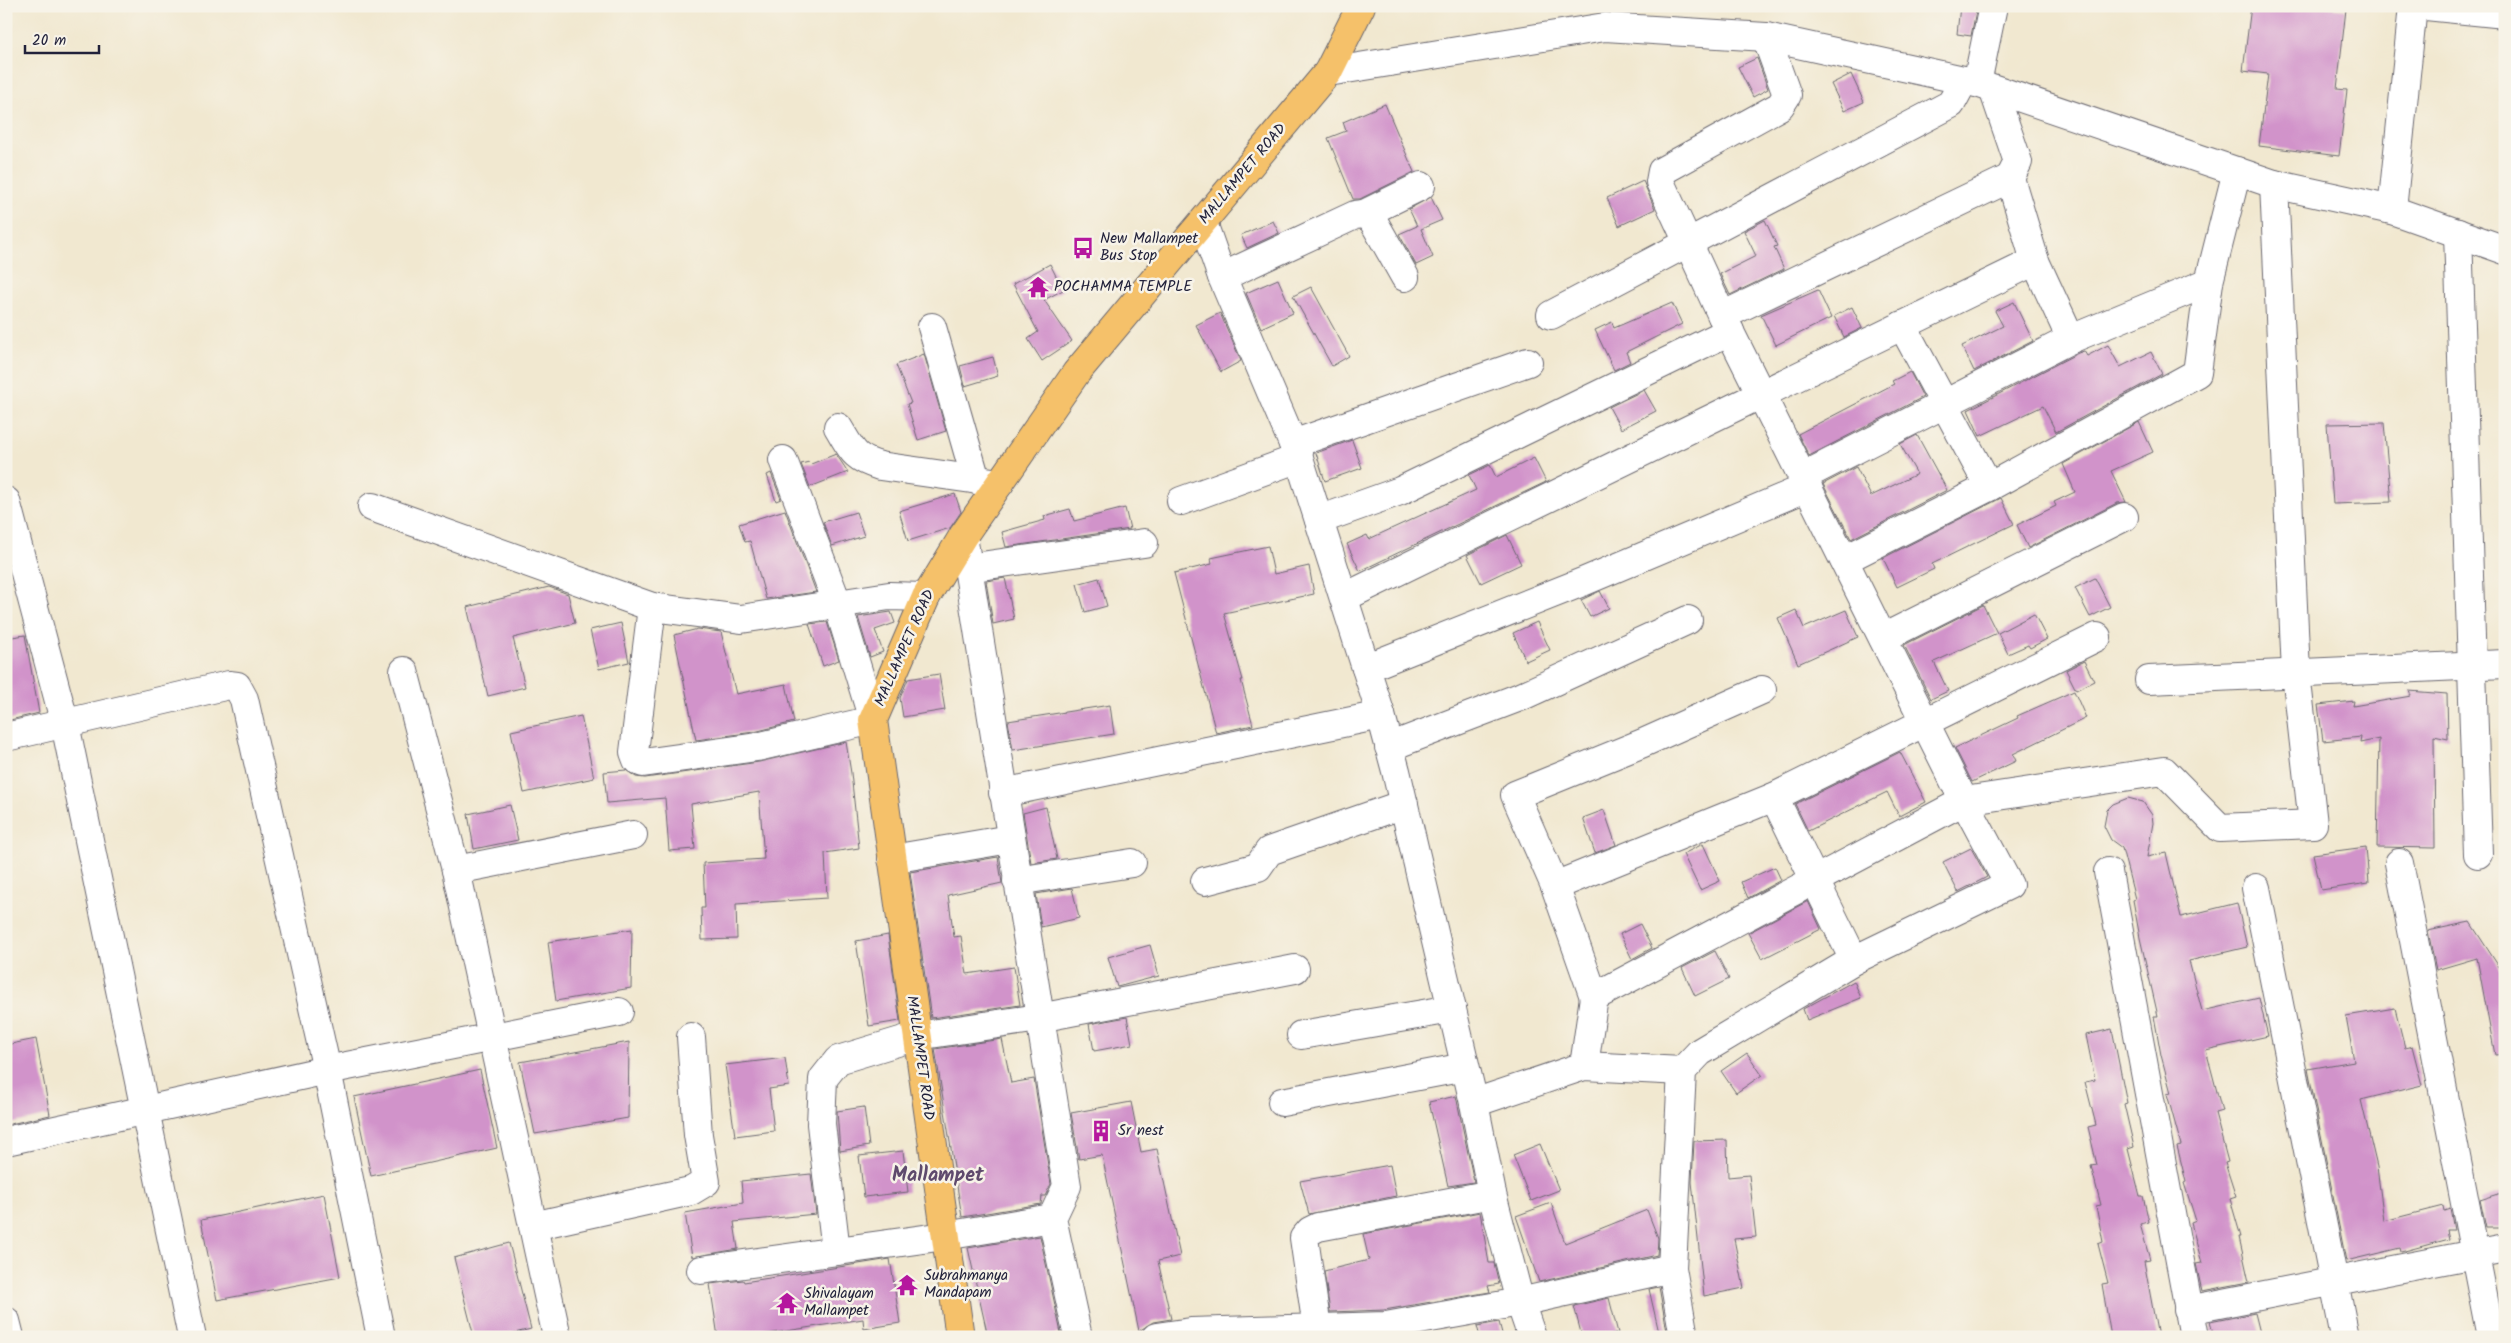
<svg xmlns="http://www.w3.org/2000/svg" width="2511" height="1343" font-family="Kalam,sans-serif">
<rect width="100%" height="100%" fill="#f7f3e8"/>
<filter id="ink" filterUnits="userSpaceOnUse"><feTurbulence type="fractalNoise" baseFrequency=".02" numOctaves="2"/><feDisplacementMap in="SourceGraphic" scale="10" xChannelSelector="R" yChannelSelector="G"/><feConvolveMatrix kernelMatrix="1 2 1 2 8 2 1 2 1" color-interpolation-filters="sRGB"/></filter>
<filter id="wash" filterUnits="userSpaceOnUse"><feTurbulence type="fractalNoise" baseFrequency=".0096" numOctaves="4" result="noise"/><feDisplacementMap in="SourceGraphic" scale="20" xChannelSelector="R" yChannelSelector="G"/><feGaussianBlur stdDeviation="1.12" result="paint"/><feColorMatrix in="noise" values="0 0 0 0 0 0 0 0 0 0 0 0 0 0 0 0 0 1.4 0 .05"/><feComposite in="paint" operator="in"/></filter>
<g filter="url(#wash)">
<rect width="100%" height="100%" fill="#f1e8d0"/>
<g id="blocks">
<g fill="#d193ca">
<path d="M 1960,6 L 1977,6 L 1971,36 L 1957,34 Z"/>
<path d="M 2251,6 L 2319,6 L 2346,9 L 2337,89 L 2347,90 L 2339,156 L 2259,146 L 2268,74 L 2243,71 Z"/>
<path d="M 1757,58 L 1768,89 L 1753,97 L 1738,67 Z"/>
<path d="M 1851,74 L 1864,102 L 1844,111 L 1831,84 Z"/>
<path d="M 1385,104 L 1414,172 L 1360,199 L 1353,199 L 1328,138 L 1346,131 L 1343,122 Z"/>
<path d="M 1643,181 L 1655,209 L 1619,226 L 1607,198 Z"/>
<path d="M 1431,197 L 1442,220 L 1421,229 L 1433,257 L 1416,265 L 1399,234 L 1417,226 L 1409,209 Z"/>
<path d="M 1765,220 L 1777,246 L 1774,247 L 1784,269 L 1730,295 L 1720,274 L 1756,256 L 1744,231 Z"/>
<path d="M 1273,221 L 1279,233 L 1247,248 L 1241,235 Z"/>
<path d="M 1050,264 L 1063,290 L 1044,300 L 1072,341 L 1042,361 L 1028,339 L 1038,332 L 1013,284 Z"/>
<path d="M 1278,279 L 1293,313 L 1261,328 L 1246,293 Z"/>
<path d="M 1311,287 L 1349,356 L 1332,366 L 1293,296 Z"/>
<path d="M 1818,290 L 1831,318 L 1776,345 L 1761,315 Z"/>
<path d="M 2014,302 L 2033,341 L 1974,371 L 1962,346 L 2003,326 L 1995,311 Z"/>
<path d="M 1672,303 L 1682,324 L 1626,352 L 1630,362 L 1614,370 L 1595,330 L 1612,322 L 1614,328 Z"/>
<path d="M 1852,307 L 1862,328 L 1844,337 L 1834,316 Z"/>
<path d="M 1220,313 L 1241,361 L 1221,372 L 1196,325 Z"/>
<path d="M 2108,345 L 2120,367 L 2151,352 L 2162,374 L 2056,432 L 2043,406 L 1980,436 L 1968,410 L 2078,353 L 2084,351 L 2087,356 Z"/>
<path d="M 924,354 L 946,431 L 918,440 L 907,404 L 911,403 L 896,365 Z"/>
<path d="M 993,357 L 998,376 L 965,386 L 960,366 Z"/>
<path d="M 1910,372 L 1923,397 L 1809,456 L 1798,434 L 1894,384 L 1892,381 Z"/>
<path d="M 1644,390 L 1656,411 L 1621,429 L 1609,407 Z"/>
<path d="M 2139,422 L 2153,452 L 2111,471 L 2126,502 L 2117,503 L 2028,548 L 2017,525 L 2056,506 L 2054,502 L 2075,492 L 2063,464 Z"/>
<path d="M 2384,423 L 2391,502 L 2333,504 L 2327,424 Z"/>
<path d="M 1917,435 L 1947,490 L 1851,539 L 1823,484 L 1856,467 L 1871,496 L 1917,474 L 1900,444 Z"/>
<path d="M 1352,440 L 1362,468 L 1325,481 L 1316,453 Z"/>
<path d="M 836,454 L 848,472 L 810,487 L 801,464 L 809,462 L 811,464 Z"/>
<path d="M 1534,458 L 1546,482 L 1360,571 L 1347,544 L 1367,535 L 1369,539 L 1476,490 L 1469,475 L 1490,465 L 1496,477 Z"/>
<path d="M 771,473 L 781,499 L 776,501 L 767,475 Z"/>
<path d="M 955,494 L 961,512 L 950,528 L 908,541 L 899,511 Z"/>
<path d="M 2001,498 L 2014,524 L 1932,564 L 1934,569 L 1897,587 L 1883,558 Z"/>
<path d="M 1125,508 L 1130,529 L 1006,547 L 1002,532 L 1045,520 L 1044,516 L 1070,509 L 1074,521 Z"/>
<path d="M 785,510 L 816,592 L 766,599 L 750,541 L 745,542 L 739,524 Z"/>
<path d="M 856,512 L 864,536 L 832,546 L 823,522 Z"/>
<path d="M 1507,535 L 1521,564 L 1481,583 L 1467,555 Z"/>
<path d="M 1268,546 L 1274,574 L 1309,566 L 1314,594 L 1224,613 L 1243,680 L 1241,680 L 1253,725 L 1216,733 L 1174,573 L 1212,564 L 1211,558 Z"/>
<path d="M 1005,578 L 1014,619 L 993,624 L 986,581 Z"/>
<path d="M 1099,578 L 1107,606 L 1085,612 L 1077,584 Z"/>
<path d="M 2095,578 L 2110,607 L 2090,617 L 2075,588 Z"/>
<path d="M 549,587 L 568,594 L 575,623 L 513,638 L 525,687 L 488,696 L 467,607 Z"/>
<path d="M 1600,591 L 1609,608 L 1590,617 L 1581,600 Z"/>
<path d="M 1983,605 L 1997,633 L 1934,662 L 1948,691 L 1931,699 L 1904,645 Z"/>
<path d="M 1796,610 L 1804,628 L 1846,610 L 1858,637 L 1798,664 L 1778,618 Z"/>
<path d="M 891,612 L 895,623 L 875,630 L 883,652 L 870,657 L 858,617 Z"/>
<path d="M 2034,614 L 2047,639 L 2030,648 L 2028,645 L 2008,654 L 1998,633 Z"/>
<path d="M 827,622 L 839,660 L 823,666 L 809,624 Z"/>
<path d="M 1537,622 L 1550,650 L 1526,661 L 1513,633 Z"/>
<path d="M 621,623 L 629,662 L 599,669 L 590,630 Z"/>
<path d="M 698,629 L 721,632 L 736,694 L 786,684 L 794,722 L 754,732 L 696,740 L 674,635 Z"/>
<path d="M 25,635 L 39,713 L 6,721 L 6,638 Z"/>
<path d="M 2084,661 L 2094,681 L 2076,690 L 2066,670 Z"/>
<path d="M 939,674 L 945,710 L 903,717 L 900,698 L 908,679 Z"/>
<path d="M 2074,691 L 2086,718 L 2013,754 L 2016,761 L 1972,782 L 1955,748 L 2018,718 L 2017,716 Z"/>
<path d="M 2409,691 L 2447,694 L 2448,739 L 2434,736 L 2435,848 L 2377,847 L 2379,739 L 2360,743 L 2361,737 L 2323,741 L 2318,705 L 2354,701 L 2353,706 L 2411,696 Z"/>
<path d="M 1110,705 L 1114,734 L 1013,750 L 1008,721 Z"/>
<path d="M 581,716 L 594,778 L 524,793 L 511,731 Z"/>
<path d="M 846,742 L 851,773 L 859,848 L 825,853 L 827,898 L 736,904 L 737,939 L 702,940 L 701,908 L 705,908 L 703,863 L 764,859 L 759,792 L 691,804 L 695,849 L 669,851 L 665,798 L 607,803 L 604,772 L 626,770 L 636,777 L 645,778 L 759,762 Z"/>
<path d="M 1900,752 L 1926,802 L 1899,816 L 1887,792 L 1808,831 L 1795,804 Z"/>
<path d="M 2128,798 L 2143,802 L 2152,815 L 2153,823 L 2147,857 L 2166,853 L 2181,917 L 2237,903 L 2247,947 L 2189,961 L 2202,1011 L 2259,998 L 2268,1036 L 2206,1050 L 2222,1111 L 2215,1113 L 2228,1162 L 2225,1163 L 2236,1197 L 2230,1199 L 2241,1237 L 2239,1237 L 2249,1282 L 2202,1291 L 2196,1264 L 2202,1263 L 2191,1223 L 2196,1221 L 2184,1183 L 2186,1182 L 2177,1146 L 2181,1145 L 2167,1094 L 2171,1093 L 2161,1055 L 2154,1016 L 2158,1016 L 2140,938 L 2133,900 L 2135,899 L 2122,848 L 2111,840 L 2104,826 L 2107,810 L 2113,804 Z"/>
<path d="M 510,805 L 518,840 L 474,849 L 468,814 Z"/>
<path d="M 1046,807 L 1057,859 L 1031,863 L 1023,813 Z"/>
<path d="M 1604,810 L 1616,845 L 1595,853 L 1583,818 Z"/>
<path d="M 1703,844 L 1720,881 L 1700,890 L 1683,854 Z"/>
<path d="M 2366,847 L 2369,883 L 2321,890 L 2313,854 Z"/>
<path d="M 1971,848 L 1987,877 L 1958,892 L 1943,862 Z"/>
<path d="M 998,857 L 1002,883 L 948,895 L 954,937 L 961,936 L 967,974 L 1014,967 L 1020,1005 L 931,1018 L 910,872 Z"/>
<path d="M 1775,867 L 1781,880 L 1748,898 L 1741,882 Z"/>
<path d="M 1072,888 L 1079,918 L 1041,927 L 1036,894 Z"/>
<path d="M 1808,901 L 1821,929 L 1762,959 L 1748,933 Z"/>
<path d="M 2470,922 L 2505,976 L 2505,1054 L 2495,1055 L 2477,958 L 2436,970 L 2428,931 Z"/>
<path d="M 1640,924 L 1652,948 L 1632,959 L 1620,934 Z"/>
<path d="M 632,929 L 631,988 L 556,1001 L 548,942 Z"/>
<path d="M 888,935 L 900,1021 L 869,1026 L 856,941 Z"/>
<path d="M 1150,945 L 1159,976 L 1117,987 L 1108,957 Z"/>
<path d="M 1715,951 L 1729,979 L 1695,996 L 1682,968 Z"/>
<path d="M 1854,981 L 1861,998 L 1807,1020 L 1803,1009 Z"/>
<path d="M 2395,1008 L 2405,1048 L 2412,1046 L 2422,1085 L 2361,1100 L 2377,1167 L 2384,1221 L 2443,1206 L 2444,1211 L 2450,1209 L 2454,1230 L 2447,1230 L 2449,1239 L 2401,1252 L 2400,1248 L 2346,1261 L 2308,1069 L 2354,1061 L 2346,1016 Z"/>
<path d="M 1127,1017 L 1132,1044 L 1094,1051 L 1089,1024 Z"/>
<path d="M 2112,1029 L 2127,1103 L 2124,1104 L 2134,1147 L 2128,1149 L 2140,1196 L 2143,1196 L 2149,1222 L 2140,1224 L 2150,1260 L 2144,1261 L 2158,1337 L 2111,1337 L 2102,1284 L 2108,1283 L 2098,1244 L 2103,1242 L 2096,1206 L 2101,1205 L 2091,1166 L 2097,1165 L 2088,1127 L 2096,1125 L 2085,1082 L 2095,1080 L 2086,1035 Z"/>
<path d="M 36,1039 L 50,1115 L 6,1125 L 6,1045 Z"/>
<path d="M 1002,1039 L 1011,1083 L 1034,1079 L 1051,1184 L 1045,1196 L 1042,1196 L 1041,1204 L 962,1217 L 935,1049 Z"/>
<path d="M 629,1042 L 628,1118 L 535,1134 L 520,1062 Z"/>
<path d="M 1747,1053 L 1762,1075 L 1736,1093 L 1721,1071 Z"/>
<path d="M 785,1058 L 789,1086 L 769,1089 L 774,1131 L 735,1136 L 725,1065 Z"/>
<path d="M 480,1070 L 497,1148 L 371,1176 L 354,1097 Z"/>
<path d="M 1456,1096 L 1474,1182 L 1448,1186 L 1429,1102 Z"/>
<path d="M 1131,1102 L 1141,1152 L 1157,1149 L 1180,1256 L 1158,1261 L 1171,1319 L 1153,1322 L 1139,1331 L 1102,1155 L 1079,1159 L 1071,1113 Z"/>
<path d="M 864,1107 L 869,1146 L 840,1151 L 837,1111 Z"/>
<path d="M 1727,1140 L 1728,1177 L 1749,1175 L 1756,1237 L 1734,1239 L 1744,1288 L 1704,1296 L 1692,1182 L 1694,1141 Z"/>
<path d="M 1540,1144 L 1559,1190 L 1531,1201 L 1513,1155 Z"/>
<path d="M 903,1151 L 908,1192 L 864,1197 L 859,1156 Z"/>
<path d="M 1390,1165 L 1396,1196 L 1309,1214 L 1300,1181 Z"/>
<path d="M 811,1174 L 816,1214 L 734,1222 L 738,1249 L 692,1257 L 685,1213 L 743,1203 L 741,1181 Z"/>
<path d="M 2505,1192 L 2505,1228 L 2486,1228 L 2480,1200 Z"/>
<path d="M 324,1194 L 340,1277 L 217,1300 L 201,1220 Z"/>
<path d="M 1551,1203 L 1565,1243 L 1647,1210 L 1658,1238 L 1657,1255 L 1539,1282 L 1516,1216 Z"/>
<path d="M 1480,1212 L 1489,1263 L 1494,1263 L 1499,1284 L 1488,1286 L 1490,1292 L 1384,1310 L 1330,1312 L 1324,1271 L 1369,1260 L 1363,1234 Z"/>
<path d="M 1040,1236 L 1061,1333 L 1047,1337 L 988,1337 L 968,1248 Z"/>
<path d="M 509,1243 L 531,1329 L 498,1337 L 474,1337 L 454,1258 Z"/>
<path d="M 890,1259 L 900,1323 L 864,1329 L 863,1319 L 748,1337 L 718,1337 L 710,1284 L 743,1280 L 744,1282 Z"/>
<path d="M 1659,1287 L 1668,1337 L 1660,1337 L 1649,1289 Z"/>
<path d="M 1609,1298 L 1618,1333 L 1606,1337 L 1582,1337 L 1574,1306 Z"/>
<path d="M 2255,1313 L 2261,1337 L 2214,1337 L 2210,1322 Z"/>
<path d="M 1499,1322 L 1503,1337 L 1480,1337 L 1477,1326 Z"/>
</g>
</g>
</g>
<g filter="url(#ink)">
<use href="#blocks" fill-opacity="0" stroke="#6a676f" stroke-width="1"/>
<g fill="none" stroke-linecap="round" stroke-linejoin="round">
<g stroke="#6a676f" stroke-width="30">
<g id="minor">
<path d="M 2426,6 L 2505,14"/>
<path d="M 1328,72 L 1605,27 L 1766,37 L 1977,83 L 2274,184 L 2392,210 L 2505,250"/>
<path d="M 1977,83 L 1993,6"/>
<path d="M 1993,89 L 2018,162 L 2010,178 L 2035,261 L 2071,339"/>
<path d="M 2392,210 L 2413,6"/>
<path d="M 1364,214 L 1421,186"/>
<path d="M 2458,233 L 2478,854"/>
<path d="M 1222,277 L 1355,215 L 1364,214 L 1371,217 L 1405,277"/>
<path d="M 1551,315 L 1951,104 L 1964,80"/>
<path d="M 1722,316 L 2010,178"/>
<path d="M 1902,325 L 1989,487"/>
<path d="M 932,327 L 976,480"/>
<path d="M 838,427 C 852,450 853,458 880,466 L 1000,483"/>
<path d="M 1293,444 L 1528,362"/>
<path d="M 1802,477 L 2071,339 L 2209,282"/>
<path d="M 6,501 L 65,724 L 192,1337"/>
<path d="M 1181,501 L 1299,458"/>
<path d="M 372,507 L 652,607 L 741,619 L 889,596 L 926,597"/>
<path d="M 1319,520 L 1400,491 L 1730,331"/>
<path d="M 963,536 L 1067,1186 L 1052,1218 L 1078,1337"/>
<path d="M 1844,560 L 1989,487 L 2197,373 L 2209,282 L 2237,171"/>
<path d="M 967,568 L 1144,543"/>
<path d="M 1345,597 L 2035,261"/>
<path d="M 652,607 L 634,752 L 637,760 L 643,763 L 757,747 L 873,720 L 838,605 L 783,460"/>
<path d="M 1883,638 L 2124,517"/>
<path d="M 1366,668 L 1585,581 L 1808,487"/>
<path d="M 404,671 L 456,870 L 557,1337"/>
<path d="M 2149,680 L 2505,664"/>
<path d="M 6,737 L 229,685 L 237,686 L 244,699 L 327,1070 L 381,1337"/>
<path d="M 1389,747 L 1520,697 L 1688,620"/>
<path d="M 1003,793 L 1381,715"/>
<path d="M 1774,797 L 1854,960"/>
<path d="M 892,859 L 1010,839"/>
<path d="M 2399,863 L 2491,1337"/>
<path d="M 456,870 L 633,835"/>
<path d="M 2108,872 L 2194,1337"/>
<path d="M 1017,881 L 1132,863"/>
<path d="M 1205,881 L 1258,867 L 1269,851 L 1404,804"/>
<path d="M 1555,886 L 1774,797 L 2097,637"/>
<path d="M 2256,888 L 2345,1337"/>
<path d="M 1594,997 L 1555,886 L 1515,795 L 1643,743 L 1762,690"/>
<path d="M 1301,1035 L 1452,1009"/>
<path d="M 1584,1066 L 1594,997 L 1964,801 L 2164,771 L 2220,828 L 2313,824 L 2296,673 L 2274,184"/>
<path d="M 1282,1102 L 1465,1067"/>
<path d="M 1474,1103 L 1584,1066 L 1682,1071"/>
<path d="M 6,1141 L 327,1070 L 619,1012"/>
<path d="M 533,1226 L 691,1191 L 706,1182 L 698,1135 L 691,1037"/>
<path d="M 836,1251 L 821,1124 L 823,1079 L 838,1060 L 917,1036 L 1039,1018 L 1295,969"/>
<path d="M 701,1270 L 945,1236 L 1052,1218"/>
<path d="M 2188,1310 L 2505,1248"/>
<path d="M 6,1321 L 10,1337"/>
<path d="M 1317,1328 L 1304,1238 L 1310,1231 L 1318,1227 L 1492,1194"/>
<path d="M 1156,1337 L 1191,1332 L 1386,1326 L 1520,1302 L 1492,1194 L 1474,1103 L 1396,771 L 1381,715 L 1299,458 L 1222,277 L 1203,223"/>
<path d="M 1532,1337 L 1520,1302 L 1672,1268"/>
<path d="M 1684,1337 L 1672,1268 L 1682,1071 L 1700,1052 L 1854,960 L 2009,885 L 1964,801 L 1722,316 L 1660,182 L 1662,171 L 1780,106 L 1787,95 L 1766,37"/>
</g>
</g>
<g stroke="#6a676f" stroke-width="30">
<path id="major" d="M 960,1337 L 873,720 L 926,597 L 963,536 L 1076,373 L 1328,72 L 1361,6"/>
</g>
<use href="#minor" stroke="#fff" stroke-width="28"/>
<use href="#major" stroke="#f5c16b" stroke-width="28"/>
</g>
</g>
<defs>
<g id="bus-bare" transform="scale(1.725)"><path d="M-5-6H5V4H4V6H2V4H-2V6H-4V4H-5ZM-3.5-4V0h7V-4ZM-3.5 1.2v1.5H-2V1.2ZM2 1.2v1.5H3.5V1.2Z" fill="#b5179e" stroke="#f7f3e8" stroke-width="2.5" paint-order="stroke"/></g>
<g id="temple-bare" transform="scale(1.725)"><path d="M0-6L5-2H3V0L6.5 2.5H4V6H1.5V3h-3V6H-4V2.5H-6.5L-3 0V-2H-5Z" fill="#b5179e" stroke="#f7f3e8" stroke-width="2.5" paint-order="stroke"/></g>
<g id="building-bare" transform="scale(1.725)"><path d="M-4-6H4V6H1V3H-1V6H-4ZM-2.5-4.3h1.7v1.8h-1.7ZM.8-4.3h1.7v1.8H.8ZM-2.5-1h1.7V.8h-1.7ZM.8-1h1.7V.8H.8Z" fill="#b5179e" stroke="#f7f3e8" stroke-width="2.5" paint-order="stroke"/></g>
</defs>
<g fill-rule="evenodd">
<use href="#bus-bare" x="1083" y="248"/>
<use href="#temple-bare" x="1038" y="287"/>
<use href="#building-bare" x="1101" y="1131"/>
<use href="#temple-bare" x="907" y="1285"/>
<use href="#temple-bare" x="787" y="1303"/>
</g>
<g text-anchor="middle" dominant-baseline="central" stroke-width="5" stroke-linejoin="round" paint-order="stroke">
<g font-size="15" fill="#22223b" stroke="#f7f3e8">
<text transform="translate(1243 174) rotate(-50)">MALLAMPET ROAD</text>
<text transform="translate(905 648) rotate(-66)">MALLAMPET ROAD</text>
<text transform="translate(920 1058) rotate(82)">MALLAMPET ROAD</text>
</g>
<g font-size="15" fill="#22223b" stroke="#f7f3e8" text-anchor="start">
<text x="1100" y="239">New Mallampet<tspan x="1100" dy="17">Bus Stop</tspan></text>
<text x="1054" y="287">POCHAMMA TEMPLE</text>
<text x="1118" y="1131">Sr nest</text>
<text x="924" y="1276">Subrahmanya<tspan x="924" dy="17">Mandapam</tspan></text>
<text x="804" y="1294">Shivalayam<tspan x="804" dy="17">Mallampet</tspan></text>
</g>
<g font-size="20" font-weight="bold" fill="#5f4a6d" stroke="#f7f3e8">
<text x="938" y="1176">Mallampet</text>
</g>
</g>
<rect width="2511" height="1343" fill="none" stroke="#f7f3e8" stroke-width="25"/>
<path d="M25 45v8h74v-8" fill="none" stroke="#22223b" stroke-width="2.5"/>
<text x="32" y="45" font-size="15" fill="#22223b" stroke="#f7f3e8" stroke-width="4" paint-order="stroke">20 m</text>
</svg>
